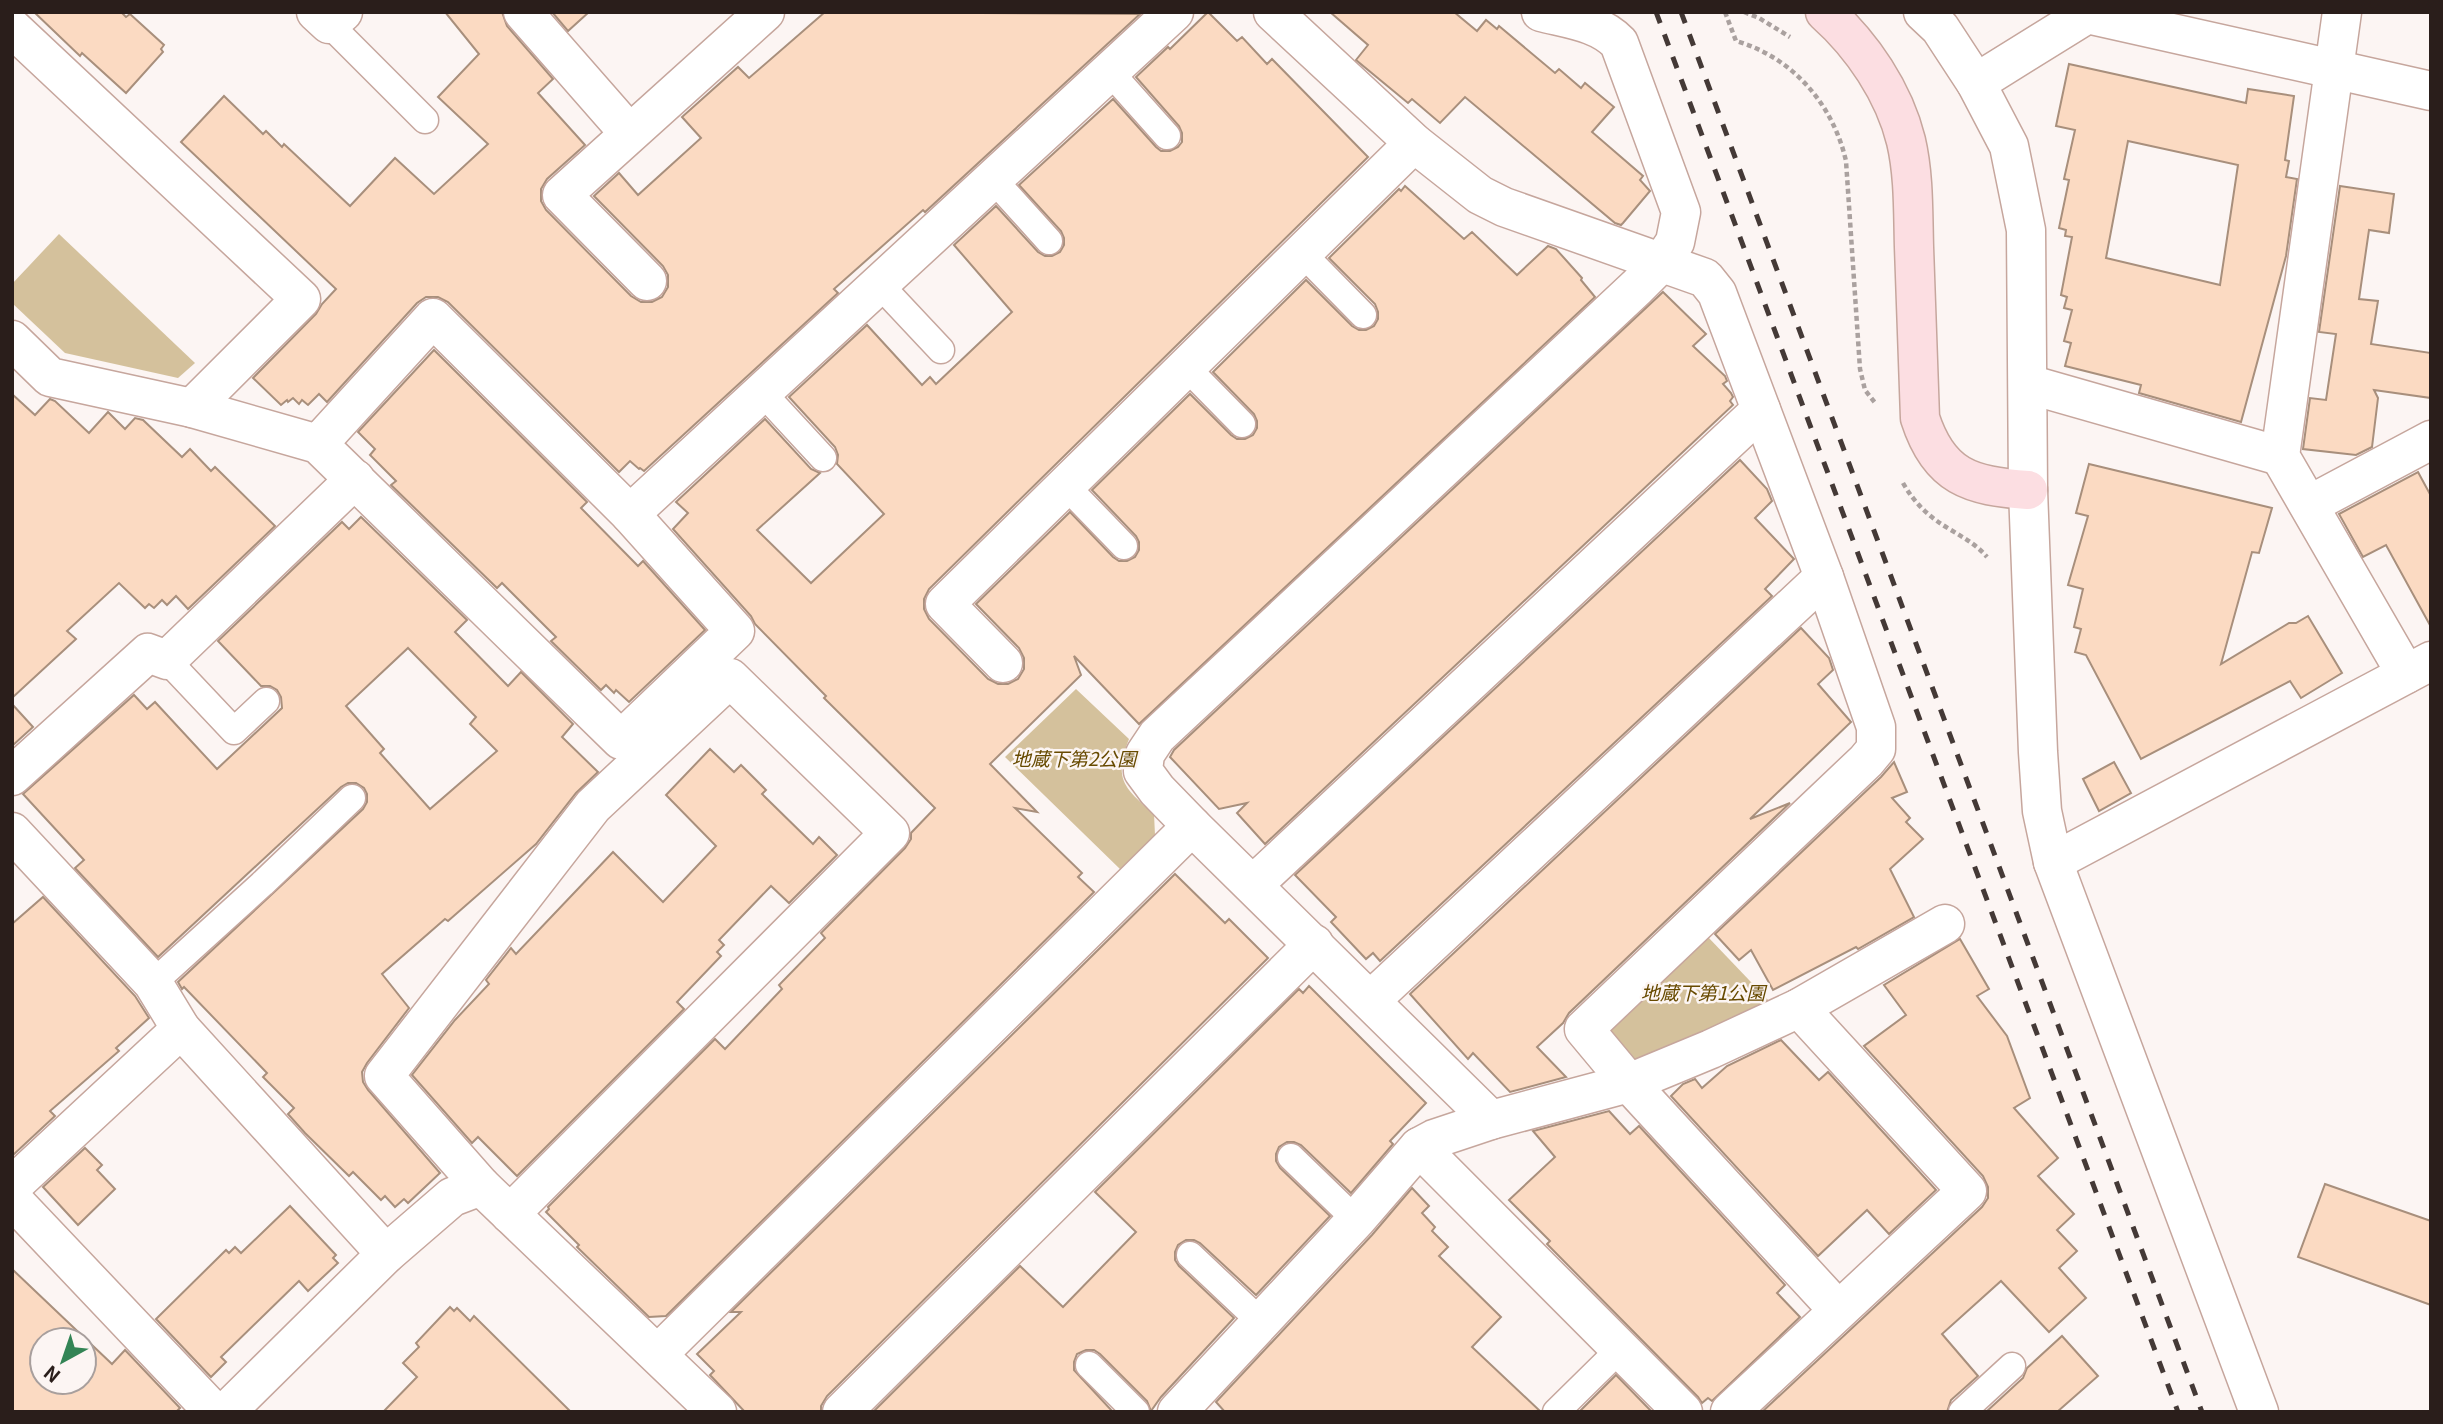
<svg xmlns="http://www.w3.org/2000/svg" width="2443" height="1424" font-family="Georgia,'Noto Sans JP',serif">
<rect width="100%" height="100%" fill="#fcf5f3"/>
<g fill="#d4c19c">
<path d="M 59,234 L 195,363 L 178,378 L 65,353 L 12,303 L 12,284 Z"/>
<path d="M 1076,689 L 1129,739 C 1113,779 1124,788 1154,814 L 1155,835 L 1121,870 L 1005,757 Z"/>
<path d="M 1707,936 L 1771,1003 L 1632,1062 L 1609,1040 L 1612,1024 Z"/>
</g>
<g fill="#fbdac2" stroke="#a88f7c" stroke-width="2" fill-rule="evenodd">
<path d="M 34,12 L 121,12 L 126,17 L 130,14 L 164,45 L 161,49 L 163,52 L 126,93 L 82,53 L 80,56 Z"/>
<path d="M 445,12 L 502,12 L 507,26 L 553,79 L 538,93 L 585,145 L 547,179 L 541,189 L 541,201 L 546,210 L 631,296 L 641,302 L 652,302 L 662,297 L 668,287 L 668,275 L 663,266 L 594,196 L 619,173 L 638,195 L 701,138 L 682,117 L 738,67 L 749,78 L 825,12 L 1140,14 L 925,212 L 923,210 L 834,289 L 838,293 L 644,471 L 640,468 L 639,469 L 630,461 L 619,472 L 448,302 L 438,297 L 426,297 L 417,303 L 327,402 L 319,394 L 308,405 L 302,400 L 299,404 L 293,398 L 288,402 L 287,400 L 281,405 L 253,378 L 316,314 L 322,304 L 336,289 L 181,142 L 224,96 L 263,134 L 266,131 L 282,147 L 284,144 L 350,206 L 395,158 L 434,194 L 488,144 L 438,97 L 479,54 Z"/>
<path d="M 552,12 L 589,12 L 568,31 Z"/>
<path d="M 1208,12 L 1237,41 L 1242,37 L 1267,64 L 1272,59 L 1368,157 L 929,589 L 924,599 L 924,609 L 929,619 L 988,679 L 998,684 L 1008,684 L 1018,679 L 1024,669 L 1024,658 L 1019,648 L 976,604 L 1070,512 L 1113,557 L 1119,561 L 1127,561 L 1135,557 L 1139,550 L 1139,542 L 1136,536 L 1092,490 L 1190,394 L 1231,435 L 1237,439 L 1245,439 L 1253,435 L 1257,428 L 1257,421 L 1254,414 L 1213,372 L 1306,280 L 1352,326 L 1359,330 L 1366,330 L 1374,326 L 1378,319 L 1378,312 L 1375,304 L 1329,258 L 1399,189 L 1401,191 L 1405,186 L 1464,239 L 1472,232 L 1517,275 L 1548,246 L 1556,249 L 1582,278 L 1581,280 L 1595,297 L 1139,724 L 1074,656 L 1081,675 L 990,764 L 1037,812 L 1015,808 L 1082,873 L 1078,877 L 1094,892 L 666,1316 L 649,1317 L 577,1247 L 579,1245 L 546,1212 L 549,1209 L 548,1207 L 715,1039 L 725,1049 L 782,989 L 779,985 L 825,938 L 821,933 L 905,848 L 911,839 L 911,833 L 935,808 L 824,698 L 826,696 L 755,624 L 751,616 L 673,529 L 688,513 L 676,502 L 765,419 L 811,469 L 820,473 L 757,530 L 811,583 L 884,514 L 837,464 L 838,455 L 835,447 L 789,397 L 867,325 L 922,385 L 930,377 L 936,384 L 1012,312 L 954,245 L 996,206 L 1038,252 L 1045,256 L 1052,256 L 1060,252 L 1064,245 L 1064,238 L 1061,231 L 1019,185 L 1113,99 L 1156,147 L 1161,151 L 1170,151 L 1178,147 L 1182,142 L 1182,133 L 1179,126 L 1136,77 L 1168,47 L 1170,49 Z"/>
<path d="M 1330,12 L 1454,12 L 1477,31 L 1486,20 L 1497,29 L 1499,26 L 1555,73 L 1559,69 L 1581,88 L 1585,83 L 1614,107 L 1592,132 L 1643,176 L 1640,180 L 1650,191 L 1623,223 L 1621,225 L 1615,223 L 1465,97 L 1440,123 L 1412,99 L 1408,103 L 1356,60 L 1368,45 Z"/>
<path d="M 2069,64 L 2246,103 L 2248,89 L 2294,96 L 2285,160 L 2289,161 L 2286,177 L 2297,179 L 2286,256 L 2241,422 L 2139,393 L 2141,385 L 2065,366 L 2071,343 L 2064,341 L 2072,310 L 2064,308 L 2067,297 L 2061,295 L 2072,237 L 2065,236 L 2066,230 L 2059,228 L 2069,180 L 2064,179 L 2075,130 L 2056,126 ZM 2128,141 L 2238,165 L 2220,285 L 2106,258 Z"/>
<path d="M 2340,186 L 2394,194 L 2389,233 L 2369,230 L 2359,299 L 2378,301 L 2371,344 L 2431,353 L 2431,398 L 2374,390 L 2378,398 L 2372,447 L 2356,455 L 2303,449 L 2310,398 L 2326,400 L 2336,334 L 2319,332 Z"/>
<path d="M 1663,292 L 1706,334 L 1693,346 L 1725,376 L 1727,381 L 1723,384 L 1731,393 L 1733,397 L 1730,401 L 1733,405 L 1265,844 L 1237,813 L 1247,803 L 1219,809 L 1170,757 L 1174,750 Z"/>
<path d="M 434,350 L 587,502 L 581,508 L 638,566 L 643,561 L 705,630 L 629,702 L 616,690 L 614,693 L 606,685 L 601,690 L 551,641 L 556,637 L 502,583 L 497,588 L 391,485 L 396,481 L 370,455 L 375,449 L 358,432 Z"/>
<path d="M 12,394 L 35,415 L 50,399 L 55,401 L 89,433 L 108,412 L 125,429 L 135,418 L 143,420 L 182,457 L 190,449 L 211,471 L 215,467 L 275,526 L 188,609 L 176,596 L 167,605 L 162,600 L 154,608 L 149,604 L 145,608 L 119,583 L 67,631 L 76,639 L 12,698 Z"/>
<path d="M 1740,460 L 1767,489 L 1772,501 L 1755,518 L 1794,559 L 1765,589 L 1772,596 L 1380,961 L 1373,953 L 1366,959 L 1331,922 L 1336,917 L 1295,875 Z"/>
<path d="M 2089,464 L 2272,508 L 2259,553 L 2252,552 L 2221,664 L 2289,623 L 2296,623 L 2308,616 L 2342,673 L 2301,698 L 2290,681 L 2141,759 L 2086,655 L 2075,652 L 2081,629 L 2074,627 L 2083,589 L 2068,585 L 2088,516 L 2076,513 Z"/>
<path d="M 2418,472 L 2431,496 L 2431,627 L 2386,545 L 2363,557 L 2339,514 Z"/>
<path d="M 361,517 L 467,620 L 455,632 L 508,686 L 521,672 L 573,724 L 562,737 L 598,772 L 576,793 L 536,844 L 448,921 L 445,919 L 382,974 L 409,1008 L 367,1063 L 362,1072 L 363,1082 L 368,1090 L 440,1173 L 408,1203 L 404,1199 L 395,1207 L 385,1196 L 381,1200 L 353,1172 L 349,1176 L 305,1133 L 288,1114 L 294,1108 L 263,1077 L 267,1073 L 184,987 L 182,989 L 178,982 L 363,809 L 367,802 L 367,794 L 364,788 L 356,783 L 348,783 L 341,787 L 158,957 L 75,868 L 84,860 L 23,794 L 134,695 L 147,709 L 155,702 L 217,769 L 282,708 L 281,697 L 277,690 L 270,686 L 261,686 L 218,641 L 342,522 L 349,529 ZM 408,648 L 476,717 L 470,724 L 497,751 L 430,809 L 380,753 L 384,749 L 346,706 Z"/>
<path d="M 1801,628 L 1829,658 L 1833,670 L 1818,684 L 1851,722 L 1750,819 L 1790,803 L 1569,1013 L 1563,1023 L 1537,1047 L 1566,1077 L 1510,1092 L 1473,1053 L 1468,1059 L 1410,994 Z"/>
<path d="M 12,704 L 33,727 L 12,746 Z"/>
<path d="M 710,749 L 734,772 L 741,765 L 766,790 L 762,794 L 813,844 L 819,837 L 837,855 L 789,903 L 771,886 L 719,940 L 724,945 L 717,952 L 721,956 L 677,1002 L 684,1009 L 517,1176 L 478,1137 L 472,1143 L 412,1075 L 455,1020 L 489,984 L 486,980 L 511,948 L 516,954 L 613,852 L 663,902 L 716,846 L 666,795 Z"/>
<path d="M 1894,762 L 1907,792 L 1892,798 L 1910,818 L 1906,822 L 1923,839 L 1890,869 L 1914,917 L 1858,949 L 1856,947 L 1773,990 L 1751,950 L 1739,960 L 1715,934 L 1881,777 Z"/>
<path d="M 2114,762 L 2131,793 L 2099,811 L 2083,779 Z"/>
<path d="M 1175,874 L 1225,923 L 1229,919 L 1268,958 L 827,1396 L 821,1406 L 821,1412 L 745,1412 L 710,1375 L 714,1371 L 697,1354 L 741,1312 L 731,1312 Z"/>
<path d="M 43,897 L 135,996 L 149,1018 L 116,1048 L 119,1051 L 50,1111 L 55,1116 L 12,1156 L 12,924 Z"/>
<path d="M 1960,939 L 1989,989 L 1977,996 L 2007,1036 L 2030,1098 L 2014,1108 L 2058,1158 L 2038,1176 L 2074,1214 L 2057,1230 L 2077,1251 L 2059,1268 L 2086,1298 L 2049,1332 L 2001,1281 L 1942,1334 L 1978,1376 L 1951,1400 L 1947,1412 L 1762,1412 L 1982,1207 L 1988,1198 L 1988,1187 L 1983,1176 L 1864,1046 L 1906,1015 L 1884,985 Z"/>
<path d="M 1309,986 L 1426,1103 L 1390,1141 L 1393,1144 L 1351,1193 L 1301,1145 L 1294,1142 L 1287,1142 L 1279,1147 L 1276,1154 L 1276,1161 L 1280,1168 L 1330,1216 L 1256,1295 L 1200,1243 L 1194,1240 L 1186,1240 L 1178,1245 L 1175,1252 L 1175,1260 L 1179,1266 L 1234,1318 L 1161,1397 L 1151,1411 L 1147,1401 L 1100,1354 L 1094,1350 L 1086,1350 L 1077,1354 L 1074,1362 L 1074,1370 L 1113,1412 L 873,1412 L 1020,1266 L 1063,1307 L 1136,1232 L 1095,1192 L 1299,989 L 1303,993 Z"/>
<path d="M 1781,1040 L 1819,1080 L 1828,1072 L 1936,1190 L 1889,1234 L 1867,1210 L 1818,1256 L 1671,1096 L 1683,1084 L 1695,1079 L 1702,1088 L 1727,1066 Z"/>
<path d="M 1609,1111 L 1630,1134 L 1639,1126 L 1785,1285 L 1777,1293 L 1800,1317 L 1712,1401 L 1708,1398 L 1702,1403 L 1698,1397 L 1547,1244 L 1550,1241 L 1509,1200 L 1555,1157 L 1533,1131 Z"/>
<path d="M 85,1148 L 102,1165 L 97,1170 L 115,1189 L 78,1225 L 43,1187 Z"/>
<path d="M 2325,1184 L 2431,1221 L 2431,1305 L 2298,1257 Z"/>
<path d="M 1412,1188 L 1429,1206 L 1422,1213 L 1435,1227 L 1432,1231 L 1448,1247 L 1439,1256 L 1501,1317 L 1472,1347 L 1541,1412 L 1225,1412 L 1216,1402 L 1372,1235 Z"/>
<path d="M 290,1206 L 336,1255 L 333,1258 L 338,1263 L 308,1291 L 299,1281 L 221,1357 L 226,1362 L 211,1377 L 156,1319 L 226,1250 L 229,1253 L 235,1247 L 241,1253 Z"/>
<path d="M 12,1269 L 112,1364 L 125,1350 L 180,1408 L 176,1412 L 12,1412 ZM 42,1340 L 84,1340 L 84,1382 L 42,1382 Z"/>
<path d="M 450,1307 L 454,1311 L 457,1308 L 470,1321 L 474,1316 L 571,1412 L 383,1412 L 417,1377 L 403,1363 L 419,1347 L 416,1343 Z"/>
<path d="M 2062,1336 L 2098,1376 L 2057,1412 L 1986,1412 L 2023,1378 L 2027,1368 Z"/>
<path d="M 1616,1375 L 1652,1412 L 1579,1412 Z"/>
</g>
<g fill="none" stroke-linecap="round" stroke-linejoin="round">
<g stroke="#c6a69d" stroke-width="29">
<g id="lane">
<path d="M 329,24 L 425,120"/>
<path d="M 1110,72 L 1167,136"/>
<path d="M 993,179 L 1049,241"/>
<path d="M 1302,253 L 1363,315"/>
<path d="M 879,284 L 941,350"/>
<path d="M 1186,367 L 1242,424"/>
<path d="M 762,392 L 823,458"/>
<path d="M 1066,486 L 1124,546"/>
<path d="M 167,660 L 234,731 L 266,701"/>
<path d="M 153,983 L 262,884 L 352,798"/>
<path d="M 1291,1157 L 1356,1220"/>
<path d="M 1190,1255 L 1261,1322"/>
<path d="M 1089,1365 L 1136,1412"/>
<path d="M 1556,1412 L 1620,1349"/>
<path d="M 1962,1412 L 2012,1366"/>
</g>
</g>
<g stroke="#c6a69d" stroke-width="41">
<g id="street">
<path d="M 316,12 L 329,24 L 343,12"/>
<path d="M 523,12 L 629,133"/>
<path d="M 1273,12 L 1414,143 L 1480,195 L 1504,207 L 1705,278 L 1717,293 L 1824,577 L 1876,727 L 1876,749 L 1866,761 L 1584,1029 L 1629,1083 L 1838,1310"/>
<path d="M 1923,12 L 1940,28 L 1976,83 L 2009,146 L 2026,230 L 2028,490 L 2038,752 L 2042,811 L 2053,862 L 2259,1412"/>
<path d="M 2342,12 L 2280,456 L 2406,674"/>
<path d="M 12,28 L 301,299 L 192,408"/>
<path d="M 1976,83 L 2087,14 L 2431,91"/>
<path d="M 647,281 L 562,195 L 765,12"/>
<path d="M 12,340 L 50,377 L 192,408 L 318,444 L 621,740 L 735,631 L 630,514 L 433,318 L 318,444"/>
<path d="M 2028,384 L 2280,456"/>
<path d="M 2309,505 L 2431,440"/>
<path d="M 630,514 L 1174,12"/>
<path d="M 1003,663 L 945,604 L 1414,143"/>
<path d="M 12,776 L 148,653 L 167,660 L 355,479"/>
<path d="M 12,832 L 153,983 L 181,1029 L 386,1254"/>
<path d="M 2053,862 L 2431,661"/>
<path d="M 1253,885 L 1761,410"/>
<path d="M 1371,1000 L 1824,577"/>
<path d="M 1491,1120 L 1192,826 L 1157,790 L 1143,771 L 1145,754 L 1157,736 L 1637,287 L 1661,263 L 1675,242 L 1681,212 L 1619,43 C 1599,22 1568,19 1541,12"/>
<path d="M 1419,1147 L 1683,1412"/>
<path d="M 12,1186 L 181,1029"/>
<path d="M 481,1186 L 384,1076 L 593,806 L 730,678 L 890,833 L 510,1214"/>
<path d="M 12,1199 L 214,1412"/>
<path d="M 658,1354 L 1192,826"/>
<path d="M 226,1412 L 386,1254 L 452,1197 L 481,1186 L 717,1412"/>
<path d="M 842,1412 L 1314,944"/>
<path d="M 1177,1412 L 1356,1220 L 1419,1147 L 1434,1139 L 1491,1120 L 1629,1083 L 1711,1049 L 1799,1008 L 1945,924"/>
<path d="M 1730,1412 L 1967,1191 L 1799,1008"/>
</g>
</g>
<g stroke="#c6a69d" stroke-width="41">
<path id="secondary" d="M 1825,12 C 1862,45 1894,92 1906,141 C 1914,175 1913,212 1914,247 C 1916,304 1918,361 1920,418 C 1939,477 1970,486 2028,490"/>
</g>
<g stroke="#aaa19f" stroke-width="4.5" stroke-dasharray="5 3.5" stroke-linecap="butt">
<path d="M 1725,12 L 1736,41 C 1792,57 1833,104 1846,161 L 1860,369 L 1865,390 L 1876,404"/>
<path d="M 1744,12 L 1759,18 L 1790,37"/>
<path d="M 1903,483 C 1915,504 1930,518 1951,530 C 1964,538 1977,545 1987,557"/>
</g>
<use href="#lane" stroke="#fff" stroke-width="26"/>
<use href="#street" stroke="#fff" stroke-width="38"/>
<use href="#secondary" stroke="#fcdee2" stroke-width="38"/>
<g stroke="#443936" stroke-width="5" stroke-dasharray="12 12" stroke-linecap="butt">
<path d="M 1656,12 L 2178,1412"/>
<path d="M 1681,12 L 2202,1412"/>
</g>
</g>
<g text-anchor="middle" dominant-baseline="central" stroke-width="5" stroke-linejoin="round" paint-order="stroke">
<g font-size="19" font-style="italic" fill="#674a00" stroke="#fcf5f3">
<text x="1074" y="757">地蔵下第2公園</text>
<text x="1703" y="991">地蔵下第1公園</text>
</g>
</g>
<rect width="2443" height="1424" fill="none" stroke="#2a1e1b" stroke-width="28"/>
<g transform="translate(63 1361) rotate(220)"><circle r="33" fill="#fcf5f3" stroke="#a89f9d" stroke-width="2"/>
<path d="M0-5L12 26L0 18L-12 26Z" fill="#338455"/>
<text y="-10" font-size="19" font-weight="bold" text-anchor="middle" fill="#2a1e1b">N</text>
</g>
</svg>
